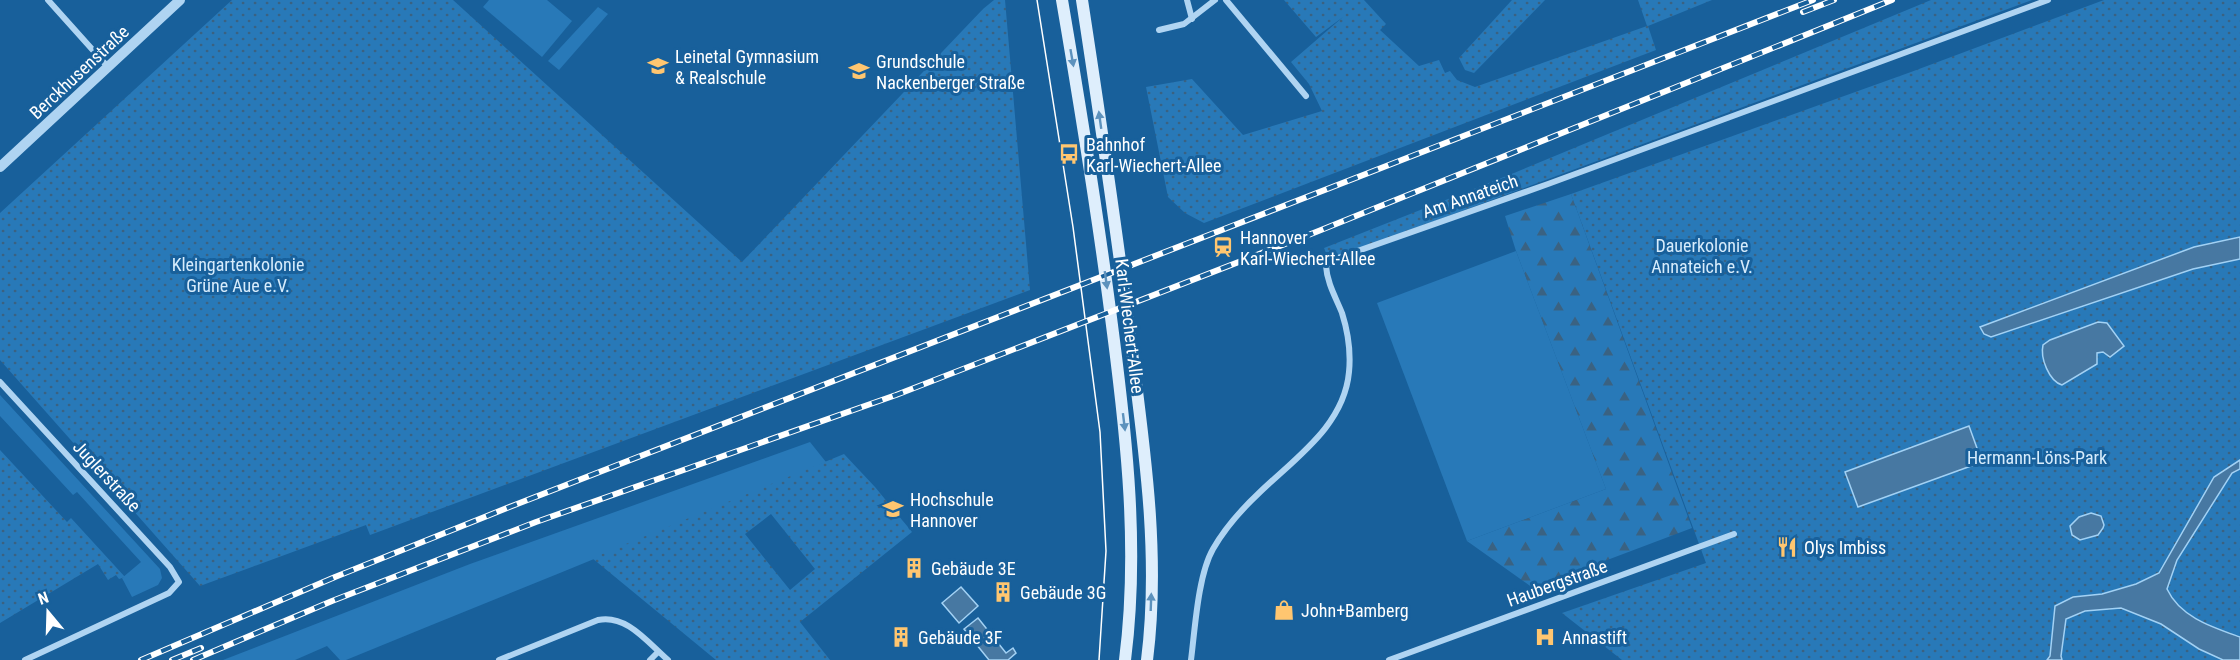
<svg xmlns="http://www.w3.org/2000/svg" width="2240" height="660" font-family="'Roboto Condensed',sans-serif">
<defs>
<pattern id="forest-firs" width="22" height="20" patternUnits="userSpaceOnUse" patternTransform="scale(1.5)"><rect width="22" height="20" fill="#2879b8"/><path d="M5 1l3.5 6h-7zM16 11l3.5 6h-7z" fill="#3a6282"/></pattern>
<pattern id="park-dots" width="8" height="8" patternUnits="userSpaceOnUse" patternTransform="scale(1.5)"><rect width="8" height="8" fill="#2879b8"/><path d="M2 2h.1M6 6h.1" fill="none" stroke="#3a6282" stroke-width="1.8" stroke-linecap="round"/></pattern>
</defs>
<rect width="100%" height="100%" fill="#18609b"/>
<g fill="#2879b8">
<path d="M 489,0 L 547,0 L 572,21 L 542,57 L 483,7 Z"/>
<path d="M 598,7 L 608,14 L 559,70 L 548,61 Z"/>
<path d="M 1516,251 L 1606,489 L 1467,541 L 1377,303 Z"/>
<path d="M 0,395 L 160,569 L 162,578 L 158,585 L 132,597 L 122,578 L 141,562 L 77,492 L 73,495 L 0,416 Z"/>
<path d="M 810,442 L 826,462 C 667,531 506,594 346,660 L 340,660 L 327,646 L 295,660 L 223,660 L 470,564 Z"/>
</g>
<path fill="url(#forest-firs)" d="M 1571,194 L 1692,528 L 1533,588 L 1467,541 L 1606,489 L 1516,251 L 1505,216 Z"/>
<g fill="url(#park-dots)" fill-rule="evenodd">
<path d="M 232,0 L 453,0 L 742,262 L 983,9 L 994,0 L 1005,0 L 1030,290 L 370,535 L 366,525 L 200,586 L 0,360 L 0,213 Z"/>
<path d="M 1284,0 L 1364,0 L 1386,24 L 1380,30 L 1419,66 L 1439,60 L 1445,73 L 1450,71 L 1457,80 L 1475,87 L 1647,26 L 1638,0 L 1712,0 L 1648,26 L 1656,50 L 1204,223 L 1185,213 L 1168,197 L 1146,87 L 1192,79 L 1243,135 L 1322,111 L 1309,84 L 1291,62 L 1343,17 L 1316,37 Z"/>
<path d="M 1512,0 L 1545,0 L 1474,73 L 1465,70 L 1459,58 Z"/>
<path d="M 1931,0 L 2032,0 L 1329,260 L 1324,248 L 1514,173 Z"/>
<path d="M 2104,0 L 2240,0 L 2240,660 L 1622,660 L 1562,613 L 1706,563 L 1571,194 L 1911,72 Z"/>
<path d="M 0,450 L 67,522 L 71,518 L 125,577 L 119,579 L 116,575 L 108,580 L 98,564 L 0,623 Z"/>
<path d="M 844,454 L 875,487 L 912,532 L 800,622 L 830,660 L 716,660 L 592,558 ZM 771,514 L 815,569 L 790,590 L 745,534 Z"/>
</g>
<g fill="#4778a2" stroke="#a2d1f4" stroke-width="1.5">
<path d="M 2240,237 L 2240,259 L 2193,269 L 1991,337 L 1984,334 L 1980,327 L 2194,247 Z"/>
<path d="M 2098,322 L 2107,323 L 2124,346 L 2110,357 L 2103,352 L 2097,353 L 2097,364 L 2062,385 C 2049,381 2040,358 2043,345 L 2050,340 Z"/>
<path d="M 1969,426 L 1982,462 L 1858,507 L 1845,472 Z"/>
<path d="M 2240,460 L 2240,469 L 2232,473 L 2177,560 L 2167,589 C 2180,617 2212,627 2240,637 L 2240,660 L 2223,660 L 2199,649 L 2161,624 L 2121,608 L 2085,611 L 2066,619 L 2061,656 L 2062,660 L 2047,660 L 2050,656 L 2055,606 L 2073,597 L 2102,594 L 2136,584 L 2159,573 L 2214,477 Z"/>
<path d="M 2091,513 L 2101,516 L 2104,525 L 2103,528 L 2098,535 L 2080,540 L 2072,535 L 2070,526 L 2079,517 Z"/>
<path d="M 961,587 L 978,606 L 959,623 L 942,603 Z"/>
<path d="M 978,618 L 1006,653 L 1013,648 L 1016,653 L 1008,660 L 989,660 L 964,629 Z"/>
</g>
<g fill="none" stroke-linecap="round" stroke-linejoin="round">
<g stroke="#afd4f2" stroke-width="6">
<path d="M 48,0 L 108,67"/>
<path d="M 1187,0 L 1192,19"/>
<path d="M 1226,0 L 1306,96"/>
<path d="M 1159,30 L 1184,24 L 1215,0"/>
<path d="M 0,382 L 170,567 L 179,582 L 169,593 L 25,660"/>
<path d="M 499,660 L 598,620 C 627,614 648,643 668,660"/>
<path d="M 650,660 L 658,652"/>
<path d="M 1191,660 C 1195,629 1198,575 1213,549 C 1225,528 1242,509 1259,493 C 1295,458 1344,426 1349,372 C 1351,352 1348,332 1342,313 C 1336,298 1327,283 1326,266 L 1335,259 L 1548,184 L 2048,0"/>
<path d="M 1389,660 L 1734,534"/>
</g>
<path stroke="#afd4f2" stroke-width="10" d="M 0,167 L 180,0"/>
<g stroke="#deeefc" stroke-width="12">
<path d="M 1062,0 C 1081,111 1099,222 1113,333 C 1127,441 1139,551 1125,660"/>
<path d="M 1082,0 C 1100,117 1117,234 1132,352 C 1145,453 1160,558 1147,660"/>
</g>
<path stroke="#fff" stroke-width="1.5" d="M 1037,0 L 1073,227 L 1100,432 L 1106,551 L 1099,660"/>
<g stroke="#fff" stroke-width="6">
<g id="rail">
<path d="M 1803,12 L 1834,0"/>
<path d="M 141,660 L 335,577 L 512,506 L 1813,0"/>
<path d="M 172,660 L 201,648"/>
<path d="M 193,660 L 332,601 L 536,522 L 896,395 L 1316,232 L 1892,0"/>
</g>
</g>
<use href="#rail" stroke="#18609b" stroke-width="4" stroke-dasharray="11" stroke-linecap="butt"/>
</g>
<defs><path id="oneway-solid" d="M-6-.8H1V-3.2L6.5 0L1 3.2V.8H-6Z" transform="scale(1.5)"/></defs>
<g fill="#5d92bd">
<use href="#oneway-solid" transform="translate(1072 58) rotate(80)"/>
<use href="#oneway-solid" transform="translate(1100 120) rotate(-98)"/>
<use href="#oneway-solid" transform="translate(1106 280) rotate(82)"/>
<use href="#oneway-solid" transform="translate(1124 422) rotate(83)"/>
<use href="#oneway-solid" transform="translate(1151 602) rotate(-88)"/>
</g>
<defs>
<g id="school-bare" transform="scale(1.62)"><path d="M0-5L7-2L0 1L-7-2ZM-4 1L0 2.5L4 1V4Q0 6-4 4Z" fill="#ffc670" stroke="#18609b" stroke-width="2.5" paint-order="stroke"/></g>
<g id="bus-bare" transform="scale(1.62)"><path d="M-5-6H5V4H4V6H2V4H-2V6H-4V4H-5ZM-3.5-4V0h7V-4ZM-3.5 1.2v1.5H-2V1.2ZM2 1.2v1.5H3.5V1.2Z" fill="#ffc670" stroke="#18609b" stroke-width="2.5" paint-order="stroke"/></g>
<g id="station-bare" transform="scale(1.62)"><path d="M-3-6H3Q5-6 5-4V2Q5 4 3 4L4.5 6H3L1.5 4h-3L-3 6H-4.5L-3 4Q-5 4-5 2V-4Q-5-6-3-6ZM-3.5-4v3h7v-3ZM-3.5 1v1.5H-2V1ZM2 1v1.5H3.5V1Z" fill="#ffc670" stroke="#18609b" stroke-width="2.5" paint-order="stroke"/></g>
<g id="university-bare" transform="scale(1.62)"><path d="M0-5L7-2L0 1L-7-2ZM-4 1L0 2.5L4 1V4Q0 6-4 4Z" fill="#ffc670" stroke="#18609b" stroke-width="2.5" paint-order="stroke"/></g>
<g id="restaurant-bare" transform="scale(1.62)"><path d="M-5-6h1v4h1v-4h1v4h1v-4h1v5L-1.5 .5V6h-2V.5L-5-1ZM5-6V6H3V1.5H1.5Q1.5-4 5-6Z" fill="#ffc670" stroke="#18609b" stroke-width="2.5" paint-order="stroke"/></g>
<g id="building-bare" transform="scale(1.62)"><path d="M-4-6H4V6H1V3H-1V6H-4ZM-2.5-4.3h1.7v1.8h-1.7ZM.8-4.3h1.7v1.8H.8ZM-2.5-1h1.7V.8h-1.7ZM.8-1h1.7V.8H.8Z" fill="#ffc670" stroke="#18609b" stroke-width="2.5" paint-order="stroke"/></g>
<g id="shop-bare" transform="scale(1.62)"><path d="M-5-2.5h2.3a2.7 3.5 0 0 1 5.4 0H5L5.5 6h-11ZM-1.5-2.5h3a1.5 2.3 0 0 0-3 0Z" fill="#ffc670" stroke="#18609b" stroke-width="2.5" paint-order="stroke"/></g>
<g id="hospital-bare" transform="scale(1.62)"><path d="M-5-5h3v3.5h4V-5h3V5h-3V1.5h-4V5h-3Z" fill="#ffc670" stroke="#18609b" stroke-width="2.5" paint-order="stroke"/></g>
</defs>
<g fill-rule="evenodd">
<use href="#school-bare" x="658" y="66"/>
<use href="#school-bare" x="859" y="71"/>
<use href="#bus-bare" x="1069" y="154"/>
<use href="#station-bare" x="1223" y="247"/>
<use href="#university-bare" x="893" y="509"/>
<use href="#restaurant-bare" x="1787" y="547"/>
<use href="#building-bare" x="914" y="568"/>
<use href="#building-bare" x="1003" y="592"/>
<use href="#shop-bare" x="1284" y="610"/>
<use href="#building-bare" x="901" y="637"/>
<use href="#hospital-bare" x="1545" y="637"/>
</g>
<g text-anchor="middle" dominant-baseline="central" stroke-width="6" stroke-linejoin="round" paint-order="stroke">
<g font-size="18" fill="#fff" stroke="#18609b" text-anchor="start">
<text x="675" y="56">Leinetal Gymnasium<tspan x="675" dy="21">&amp; Realschule</tspan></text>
<text x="876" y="61">Grundschule<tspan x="876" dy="21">Nackenberger Straße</tspan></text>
<text x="1086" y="144">Bahnhof<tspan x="1086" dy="21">Karl-Wiechert-Allee</tspan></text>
<text x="1240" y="237">Hannover<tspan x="1240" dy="21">Karl-Wiechert-Allee</tspan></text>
<text x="910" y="499">Hochschule<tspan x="910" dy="21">Hannover</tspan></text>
<text x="1804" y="547">Olys Imbiss</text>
<text x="931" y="568">Gebäude 3E</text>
<text x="1020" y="592">Gebäude 3G</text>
<text x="1301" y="610">John+Bamberg</text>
<text x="918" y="637">Gebäude 3F</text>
<text x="1562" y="637">Annastift</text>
</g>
<g font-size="18" fill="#fff" stroke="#18609b">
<text transform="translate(79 72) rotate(-43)">Berckhusenstraße</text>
<text transform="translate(1470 196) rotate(-19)">Am Annateich</text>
<text transform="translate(1130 326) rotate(83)">Karl-Wiechert-Allee</text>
<text transform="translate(107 476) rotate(47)">Juglerstraße</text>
<text transform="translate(1557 583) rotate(-20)">Haubergstraße</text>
</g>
<g font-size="18" fill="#d7ecfc" stroke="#18609b">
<text x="1702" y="245">Dauerkolonie<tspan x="1702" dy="21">Annateich e.V.</tspan></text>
<text x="238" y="264">Kleingartenkolonie<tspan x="238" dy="21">Grüne Aue e.V.</tspan></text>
<text x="2037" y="457">Hermann-Löns-Park</text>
</g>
</g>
<g transform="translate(48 612) rotate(341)" stroke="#18609b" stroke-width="4.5" paint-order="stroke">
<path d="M0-4.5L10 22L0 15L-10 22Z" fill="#ffffff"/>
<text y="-9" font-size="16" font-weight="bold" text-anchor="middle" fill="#ffffff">N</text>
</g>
</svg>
